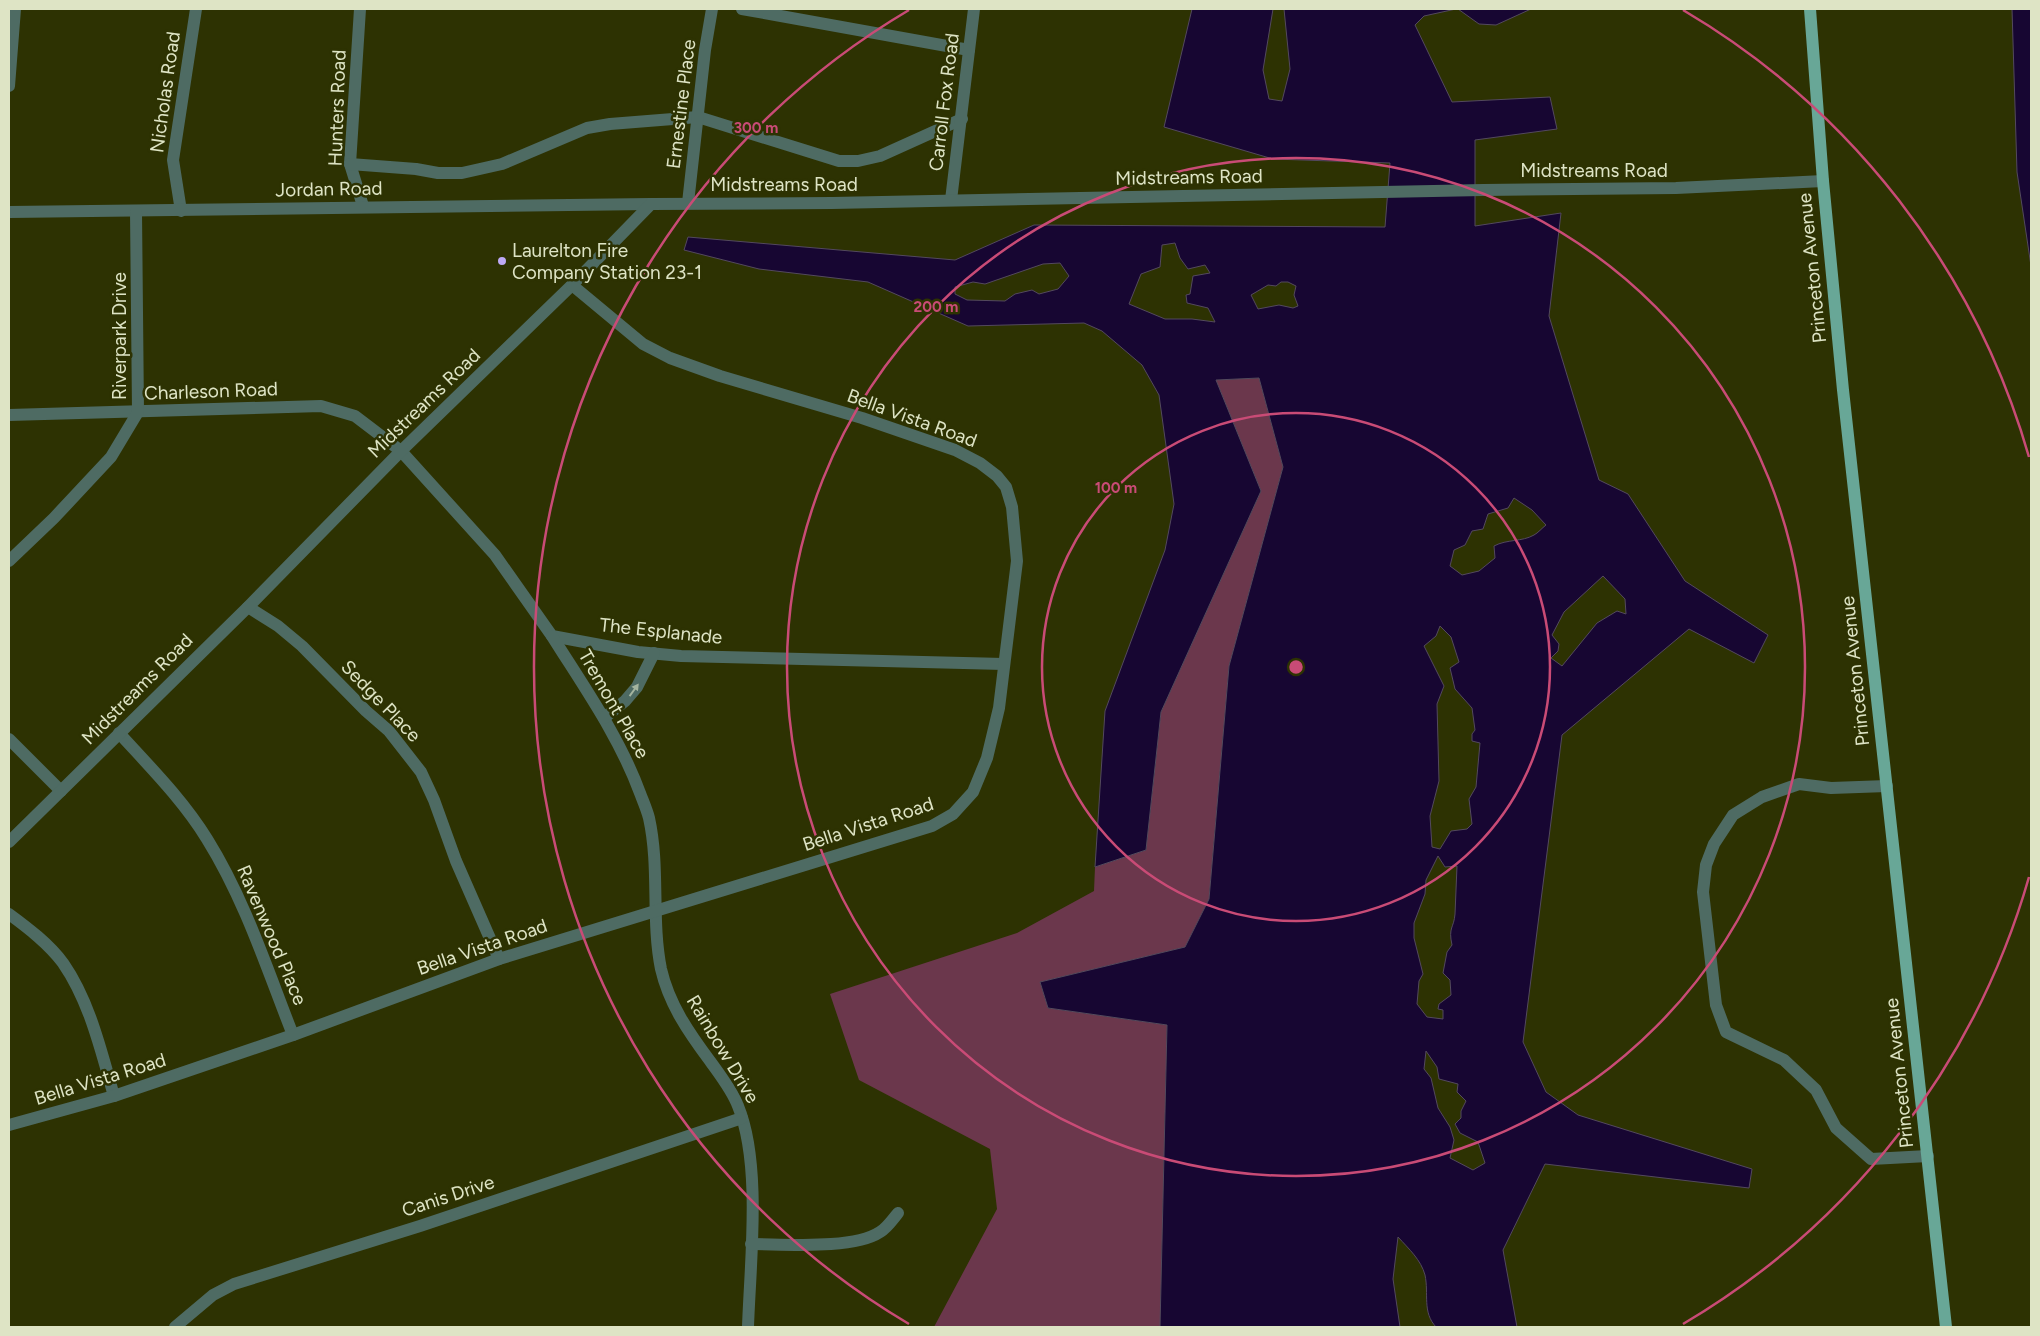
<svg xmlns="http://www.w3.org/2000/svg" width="2040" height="1336" font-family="Figtree,sans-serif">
<rect width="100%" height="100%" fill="#2d3202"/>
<path fill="#6b374c" d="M 1259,378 L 1283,467 L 1229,666 L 1209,899 L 1185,947 L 1040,982 L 1048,1008 L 1167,1025 L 1160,1327 L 934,1327 L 997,1209 L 990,1149 L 859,1080 L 830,994 L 1017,933 L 1094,891 L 1095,867 L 1146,850 L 1161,712 L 1261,491 L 1216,380 Z"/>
<g fill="#170632" stroke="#53495e" fill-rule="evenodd">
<path d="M 1192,9 L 1273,9 L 1263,70 L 1269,99 L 1282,101 L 1290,69 L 1284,9 L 1456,9 L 1424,16 L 1415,25 L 1452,102 L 1550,97 L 1557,129 L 1475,140 L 1475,226 L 1561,213 L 1549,316 L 1599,480 L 1628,494 L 1685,581 L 1768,635 L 1754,663 L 1689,629 L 1562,735 L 1523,1042 L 1546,1092 L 1578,1115 L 1752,1169 L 1749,1188 L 1545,1164 L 1503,1250 L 1517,1327 L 1436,1327 C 1422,1312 1429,1294 1425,1275 C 1421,1260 1409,1249 1398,1237 L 1393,1279 L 1400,1327 L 1160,1327 L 1167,1025 L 1048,1008 L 1040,982 L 1185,947 L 1209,899 L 1229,666 L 1283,467 L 1259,378 L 1216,380 L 1261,491 L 1161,712 L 1146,850 L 1095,867 L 1105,711 L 1165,550 L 1174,504 L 1159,395 L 1142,365 L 1102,331 L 1084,323 L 968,326 L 868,282 L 759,269 L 684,250 L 688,237 L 955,260 L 1034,225 L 1385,227 L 1390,163 L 1273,159 L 1164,127 ZM 1175,243 L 1180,258 L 1188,269 L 1205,265 L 1210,273 L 1193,276 L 1190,294 L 1186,295 L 1187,303 L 1208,308 L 1215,322 L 1192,319 L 1165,319 L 1129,304 L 1141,274 L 1160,267 L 1162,245 ZM 1060,263 L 1069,276 L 1058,289 L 1039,294 L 1032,290 L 1015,294 L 1005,301 L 967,300 L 955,294 L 955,287 L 973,282 L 985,284 L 1043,264 ZM 1281,282 L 1288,282 L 1296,286 L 1294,295 L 1298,306 L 1293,308 L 1279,305 L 1258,309 L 1251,295 L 1268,285 L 1276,286 ZM 1514,498 L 1532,510 L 1546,525 C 1542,528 1538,533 1534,535 C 1522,542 1507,539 1494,546 L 1495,558 L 1479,571 L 1462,575 L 1450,566 L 1454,550 L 1465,545 L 1472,531 L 1483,529 L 1488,514 L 1508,508 ZM 1603,576 L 1625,599 L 1626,614 L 1617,611 L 1597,623 L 1562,666 L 1551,658 L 1558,651 L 1559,644 L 1552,635 L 1564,612 ZM 1440,626 L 1451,637 L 1459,662 L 1450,668 L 1455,689 L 1472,708 L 1475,730 L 1472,734 L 1472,741 L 1480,743 L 1476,787 L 1469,799 L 1472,824 L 1467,829 L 1451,831 L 1440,849 L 1432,847 L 1430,816 L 1439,781 L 1437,704 L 1444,686 L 1424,646 L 1436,636 ZM 1438,856 L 1445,867 L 1457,866 C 1456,882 1456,898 1455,914 C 1454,928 1448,927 1452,945 L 1447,952 L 1443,973 L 1450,980 L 1451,995 L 1439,1004 L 1438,1009 L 1443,1010 L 1443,1019 L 1427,1017 L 1417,1004 L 1419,981 L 1423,974 L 1414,938 L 1414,923 L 1425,894 L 1426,880 ZM 1426,1051 L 1437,1067 L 1439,1079 L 1458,1084 L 1457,1092 L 1466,1101 L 1461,1111 L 1461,1118 L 1455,1124 L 1460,1133 L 1478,1142 L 1485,1163 L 1473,1170 L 1450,1158 L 1454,1140 L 1450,1127 L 1438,1108 L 1431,1078 L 1424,1069 Z"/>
<path d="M 1458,9 L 1531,9 L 1496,25 L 1479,24 Z"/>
<path d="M 2012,9 L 2031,9 L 2031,266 L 2017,172 Z"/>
</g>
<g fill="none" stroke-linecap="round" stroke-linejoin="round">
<g stroke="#4e6b63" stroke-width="12">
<path d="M 360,9 L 350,164 L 363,206"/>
<path d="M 742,9 L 969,50"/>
<path d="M 9,86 L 15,9"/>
<path d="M 350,164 L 416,169 L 438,173 L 462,173 L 502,164 L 587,128 L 610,124 L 698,117 L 839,161 L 858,161 L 880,156 L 962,119"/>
<path d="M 951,200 L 974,9"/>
<path d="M 688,203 L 705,50 L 712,9"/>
<path d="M 181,211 L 173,160 L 196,9"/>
<path d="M 9,212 L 651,204"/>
<path d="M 9,415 L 321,406 L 355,416 L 401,451 L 495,555 L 552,636 L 638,652 L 681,656 L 1004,664"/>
<path d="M 9,561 L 54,518 L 111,457 L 138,412 L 136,212"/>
<path d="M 248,607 L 278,626 L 302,646 L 366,711 L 389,731 L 421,772 L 434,800 L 456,861 L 499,959"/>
<path d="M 552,636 C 584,687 619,736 640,793 C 643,801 647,810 649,818 C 660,868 651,919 661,969 C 669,1004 689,1033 710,1061 C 720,1075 732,1090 738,1106 C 762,1164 750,1264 748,1327"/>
<path d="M 604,718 L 625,701 L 637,687 L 654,653"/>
<path d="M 119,733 C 150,767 183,800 207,839 C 245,900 267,969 293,1035"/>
<path d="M 9,739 L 61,791"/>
<path d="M 1887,786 L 1831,788 L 1799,784 L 1762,797 L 1733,815 L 1714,844 L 1706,865 L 1703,892 L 1716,1005 L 1726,1032 L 1784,1060 L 1816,1090 L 1836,1128 L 1871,1159 L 1928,1156"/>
<path d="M 9,842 L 248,607 L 401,451 L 572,285 L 651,204 L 832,203 L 1483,190 L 1676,188 L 1823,181"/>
<path d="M 9,914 C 28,928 49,944 63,963 C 90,1002 101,1051 114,1096"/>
<path d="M 9,1125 L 114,1096 L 293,1035 L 499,959 L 932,826 L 953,814 L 973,792 L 987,758 L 999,708 L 1017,561 L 1012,507 L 1006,487 L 997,476 L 980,463 L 955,450 L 862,418 L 720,376 L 670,358 L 643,344 L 572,285"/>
<path d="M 751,1244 C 784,1244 853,1250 880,1232 C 887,1228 893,1219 898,1213"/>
<path d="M 175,1327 L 213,1295 L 234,1284 L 420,1226 L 742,1118"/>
</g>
<path stroke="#68a797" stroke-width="12" d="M 1810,9 L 1823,181 L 1843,390 L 1946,1327"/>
</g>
<defs><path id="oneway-solid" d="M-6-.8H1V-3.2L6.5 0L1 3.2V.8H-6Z" transform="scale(1.25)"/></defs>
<use fill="#a4b49e" href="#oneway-solid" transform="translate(634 690) rotate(-54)"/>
<g fill="none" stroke="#c94b76" stroke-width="2.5">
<circle cx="1296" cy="667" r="254"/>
<circle cx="1296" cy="667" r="509"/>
<path d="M2029 877A763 763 0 0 1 1683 1324M909 1324A763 763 0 0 1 909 10M1683 10A763 763 0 0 1 2029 457"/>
</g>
<circle fill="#bda9f5" stroke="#2d3202" stroke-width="2" cx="502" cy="261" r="5"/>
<g text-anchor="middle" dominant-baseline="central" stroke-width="5" stroke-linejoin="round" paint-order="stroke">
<g font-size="19" fill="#dee4c5" stroke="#2d3202">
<text transform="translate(165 92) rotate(-82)">Nicholas Road</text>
<text transform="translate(944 102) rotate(-83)">Carroll Fox Road</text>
<text transform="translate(681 104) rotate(-83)">Ernestine Place</text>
<text transform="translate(337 108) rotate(-88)">Hunters Road</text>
<text x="1594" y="170">Midstreams Road</text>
<text transform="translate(1189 177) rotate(-1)">Midstreams Road</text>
<text x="784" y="184">Midstreams Road</text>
<text transform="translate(329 189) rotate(-1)">Jordan Road</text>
<text transform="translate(1812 268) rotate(-96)">Princeton Avenue</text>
<text transform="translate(119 336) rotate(-90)">Riverpark Drive</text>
<text transform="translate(211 391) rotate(-2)">Charleson Road</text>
<text transform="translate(424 403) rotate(-44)">Midstreams Road</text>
<text transform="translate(912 418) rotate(20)">Bella Vista Road</text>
<text transform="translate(661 631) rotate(6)">The Esplanade</text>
<text transform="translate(1855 671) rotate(-96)">Princeton Avenue</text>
<text transform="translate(137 689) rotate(-45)">Midstreams Road</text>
<text transform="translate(381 701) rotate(46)">Sedge Place</text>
<text transform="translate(614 704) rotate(60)">Tremont Place</text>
<text transform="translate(868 824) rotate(-18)">Bella Vista Road</text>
<text transform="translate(272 935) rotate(67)">Ravenwood Place</text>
<text transform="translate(482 947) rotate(-19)">Bella Vista Road</text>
<text transform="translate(723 1049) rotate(59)">Rainbow Drive</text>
<text transform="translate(1899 1073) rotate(-96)">Princeton Avenue</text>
<text transform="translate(100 1079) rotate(-17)">Bella Vista Road</text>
<text transform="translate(448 1196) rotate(-18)">Canis Drive</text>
</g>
<g font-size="19" fill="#dee4c5" stroke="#2d3202" text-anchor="start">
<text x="512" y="250">Laurelton Fire<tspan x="512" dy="22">Company Station 23-1</tspan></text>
</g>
</g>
<circle cx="1296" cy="667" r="8" fill="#c94b76" stroke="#2d3202" stroke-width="2.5"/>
<g font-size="15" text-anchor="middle" font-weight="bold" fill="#c94b76" stroke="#2d3202" stroke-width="5" stroke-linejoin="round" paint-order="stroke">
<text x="756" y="133">300 m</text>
<text x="936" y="312">200 m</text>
<text x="1116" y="493">100 m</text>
</g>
<rect width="2040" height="1336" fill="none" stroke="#dee4c5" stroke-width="20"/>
</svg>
